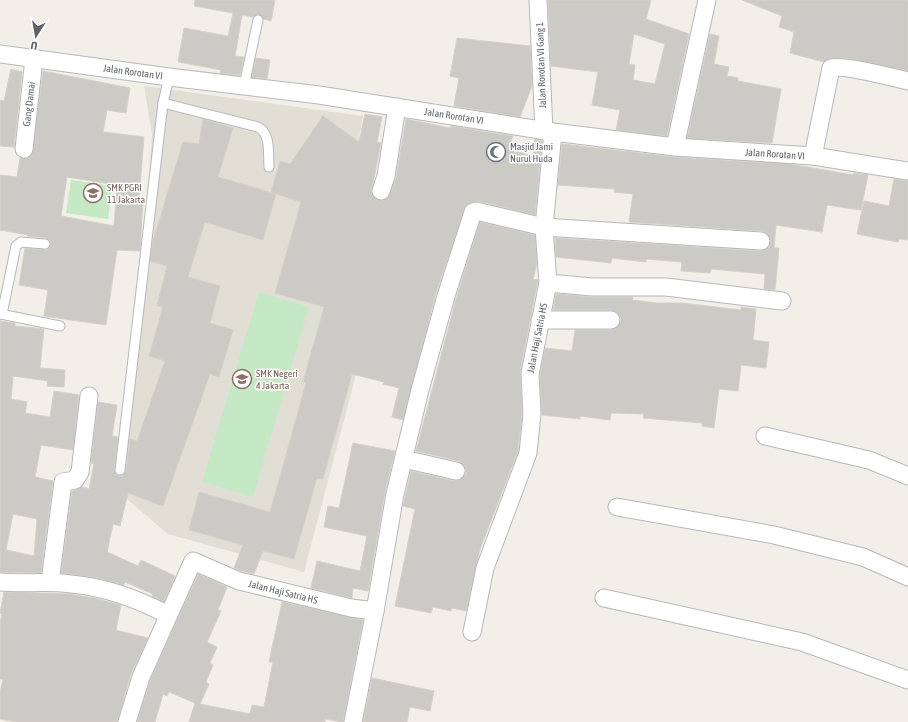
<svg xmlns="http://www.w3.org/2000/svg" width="908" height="722" font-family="'Asap Condensed',sans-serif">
<rect width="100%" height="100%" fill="#f1efe8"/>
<path fill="#e1ded6" d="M 144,86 L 363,116 L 352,177 L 384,268 L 304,572 L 168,534 L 116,490 L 143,255 L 152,134 Z"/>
<g fill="#c5e8c5">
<path d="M 71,180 L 112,186 L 108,219 L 66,213 Z"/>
<path d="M 259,292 L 309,307 L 253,497 L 202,482 Z"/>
</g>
<g fill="#cccac5" stroke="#d6d1c6" fill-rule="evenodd">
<path d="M 195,0 L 275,0 L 271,21 L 264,19 L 259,14 L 253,17 L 242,15 L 235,56 L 244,57 L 240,75 L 220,73 L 221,70 L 178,62 L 184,28 L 228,36 L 233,13 L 194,6 Z"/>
<path d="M 548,0 L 651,0 L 646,19 L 689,34 L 667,136 L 616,130 L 620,110 L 592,105 L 598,72 L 551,66 ZM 634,34 L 665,44 L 655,84 L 633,80 L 635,65 L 629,64 Z"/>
<path d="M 742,0 L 908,0 L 908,71 L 846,58 L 830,58 L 824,62 L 790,53 L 794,32 L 779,27 L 782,16 Z"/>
<path d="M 710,34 L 719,36 L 714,64 L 729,67 L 727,76 L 738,78 L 738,81 L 781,89 L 772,143 L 687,138 Z"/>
<path d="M 457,38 L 530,46 L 532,86 L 520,117 L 454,106 L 459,78 L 450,76 Z"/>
<path d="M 256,58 L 270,60 L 267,79 L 252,77 Z"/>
<path d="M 11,69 L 22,72 L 14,147 L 0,146 L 0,100 L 4,101 Z"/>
<path d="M 43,71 L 130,88 L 126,113 L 107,110 L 103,132 L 144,137 L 139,199 L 143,200 L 140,251 L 117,250 L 106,325 L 44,316 L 48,290 L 19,285 L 25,248 L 47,250 L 51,245 L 50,241 L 46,238 L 27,236 L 28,235 L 0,230 L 0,175 L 17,177 L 20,158 L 28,158 L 32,155 ZM 67,177 L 117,185 L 114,226 L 61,216 Z"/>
<path d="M 365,114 L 382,117 L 377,142 L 381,143 L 371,193 L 377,200 L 383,201 L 390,194 L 396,178 L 406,119 L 450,128 L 451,126 L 513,136 L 508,149 L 533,156 L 535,139 L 542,141 L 535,215 L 478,201 L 473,202 L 466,205 L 436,293 L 403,420 L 392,417 L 399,388 L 383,384 L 384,382 L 352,374 L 323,479 L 317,478 L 294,559 L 263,551 L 254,574 L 242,571 L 234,568 L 243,545 L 189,530 L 199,492 L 270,512 L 306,383 L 303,382 L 324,307 L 275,293 L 301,202 L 271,192 L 280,161 L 290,164 L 323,116 L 359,142 Z"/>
<path d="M 203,119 L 233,128 L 218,177 L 276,194 L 263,240 L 205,222 L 188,277 L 220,286 L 210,323 L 233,330 L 219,377 L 210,374 L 163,506 L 128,493 L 120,526 L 113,524 L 107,552 L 138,566 L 141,560 L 175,576 L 164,602 L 152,596 L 153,594 L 125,582 L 124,585 L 98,578 L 61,573 L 72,491 L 82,487 L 89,489 L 94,464 L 91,463 L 98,402 L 117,405 L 112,436 L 118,437 L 114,470 L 116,475 L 122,476 L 126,471 L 130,439 L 137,441 L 165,361 L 149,356 L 163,307 L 157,306 L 167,266 L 150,261 L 153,241 L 183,142 L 199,144 Z"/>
<path d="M 562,144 L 674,157 L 790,164 L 853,175 L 854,173 L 868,175 L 861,210 L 827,205 L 822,232 L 776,225 L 774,248 L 779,248 L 775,290 L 764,289 L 765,274 L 711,269 L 710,273 L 681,271 L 682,262 L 646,259 L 646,262 L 612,258 L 611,263 L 556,257 L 555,238 L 760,251 L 769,247 L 771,241 L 767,233 L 762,231 L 629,222 L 633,194 L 614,192 L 615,189 L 558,185 Z"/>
<path d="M 894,179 L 908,181 L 908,240 L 899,239 L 898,242 L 857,234 L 864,201 L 889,206 Z"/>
<path d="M 480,222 L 535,235 L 537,263 L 533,279 L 538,280 L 537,285 L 520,372 L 522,414 L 518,451 L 480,549 L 466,611 L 452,608 L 451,611 L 433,607 L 431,613 L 395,606 L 415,509 L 403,506 L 411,471 L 454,481 L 459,480 L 466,474 L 465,468 L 459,461 L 416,451 L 456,299 Z"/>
<path d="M 556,294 L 592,297 L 633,297 L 632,300 L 657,303 L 682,303 L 741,310 L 741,307 L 756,309 L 753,340 L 769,342 L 766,368 L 741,365 L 738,391 L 719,389 L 714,428 L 702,426 L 702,423 L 643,418 L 644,414 L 611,413 L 610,420 L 580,416 L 580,419 L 542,415 L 540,375 L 545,348 L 572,351 L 575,330 L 611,330 L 616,328 L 621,320 L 619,315 L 611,310 L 553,310 Z"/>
<path d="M 0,321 L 15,323 L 15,326 L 44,329 L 40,368 L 65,370 L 64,387 L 47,386 L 48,381 L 13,376 L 11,399 L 27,402 L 25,413 L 50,417 L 54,391 L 79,395 L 73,450 L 41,445 L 35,477 L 53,481 L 41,573 L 0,572 ZM 13,514 L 37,519 L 34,556 L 6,550 Z"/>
<path d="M 353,443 L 395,451 L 385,492 L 368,591 L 353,588 L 352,598 L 311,588 L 317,561 L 360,571 L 367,536 L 324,527 L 328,506 L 339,508 Z"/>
<path d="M 198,574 L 227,587 L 218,610 L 221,611 L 207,642 L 217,647 L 210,663 L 213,665 L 206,682 L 209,684 L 200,704 L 250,714 L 252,705 L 264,707 L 273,662 L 269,662 L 282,602 L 363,620 L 343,722 L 325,719 L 325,722 L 189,722 L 195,703 L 169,692 L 167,696 L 163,694 L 155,722 L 137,722 L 150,681 Z"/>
<path d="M 4,592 L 70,594 L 94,598 L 121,605 L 116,630 L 148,638 L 131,674 L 117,722 L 16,722 L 0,719 L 0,692 L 3,679 L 0,679 L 0,624 L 2,614 L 0,613 Z"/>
<path d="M 372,678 L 434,691 L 430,711 L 410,707 L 407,722 L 363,722 Z"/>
</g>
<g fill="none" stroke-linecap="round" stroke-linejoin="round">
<g stroke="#b5b8bc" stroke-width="11">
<g id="lane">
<path d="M 244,86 L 258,20"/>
<path d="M 163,103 L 258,127 C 271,134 268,153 269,167"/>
<path d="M 0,314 L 60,326"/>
<path d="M 2,314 L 16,246 L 21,242 L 45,244"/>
<path d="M 120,470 L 163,103 L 169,77"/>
</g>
</g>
<g stroke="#b5b8bc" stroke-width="19">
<g id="street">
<path d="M 538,0 L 544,131"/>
<path d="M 0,54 L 169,77 L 319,95 L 553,132 L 675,147 L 813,156 L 908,171"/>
<path d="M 675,147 L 707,0"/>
<path d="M 24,149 L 34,59"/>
<path d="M 813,156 L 831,68 C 842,64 894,78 908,81"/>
<path d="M 381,191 L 386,176 L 397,107"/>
<path d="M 548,283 L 593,287 L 666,287 L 782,301"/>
<path d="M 540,320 L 611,320"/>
<path d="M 765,436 L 869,460 L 908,476"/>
<path d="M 404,459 L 456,471"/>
<path d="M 617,507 L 774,535 L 863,557 L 908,577"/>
<path d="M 0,582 C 24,584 47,581 71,584 C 105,587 138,599 168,615"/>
<path d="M 50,582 L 63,482 L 75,480 L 80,472 L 89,396"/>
<path d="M 604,598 L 802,642 L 908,680"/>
<path d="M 472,632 L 485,568 L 528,453 L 532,414 L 530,374 L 548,283 L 544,227 L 553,132"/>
<path d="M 127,722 L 141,677 L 193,561 L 239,581 L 351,608 L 375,611"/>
<path d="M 353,722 L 375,611 L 395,494 L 420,390 L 446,296 L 473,212 L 476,211 L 544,227 L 761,241"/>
</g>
</g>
<use href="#lane" stroke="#fff" stroke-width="9"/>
<use href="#street" stroke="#fff" stroke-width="17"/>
</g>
<defs>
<g id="mosque-ring" transform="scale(1)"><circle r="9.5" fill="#fff" stroke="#6b7280" stroke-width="1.5"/><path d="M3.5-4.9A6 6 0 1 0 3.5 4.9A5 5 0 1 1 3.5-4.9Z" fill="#6b7280"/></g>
<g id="school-ring" transform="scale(1)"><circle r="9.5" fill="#fff" stroke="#8d6e63" stroke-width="1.5"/><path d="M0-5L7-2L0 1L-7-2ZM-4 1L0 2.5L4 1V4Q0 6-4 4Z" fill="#8d6e63"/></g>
</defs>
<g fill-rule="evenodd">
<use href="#mosque-ring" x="496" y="152"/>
<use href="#school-ring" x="93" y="193"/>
<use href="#school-ring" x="242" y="379"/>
</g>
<g text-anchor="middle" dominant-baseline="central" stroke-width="3" stroke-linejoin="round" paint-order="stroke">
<g font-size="10" fill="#5f6368" stroke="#fff">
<text transform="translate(541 65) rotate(-92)">Jalan Rorotan VI Gang 1</text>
<text transform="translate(133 72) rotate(8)">Jalan Rorotan VI</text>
<text transform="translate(29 104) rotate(-83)">Gang Damai</text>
<text transform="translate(454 116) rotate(9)">Jalan Rorotan VI</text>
<text transform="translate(775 154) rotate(4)">Jalan Rorotan VI</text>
<text transform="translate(537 338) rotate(-79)">Jalan Haji Satria HS</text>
<text transform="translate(283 592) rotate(14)">Jalan Haji Satria HS</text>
</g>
<g font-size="10" fill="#5b616d" stroke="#fff" text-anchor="start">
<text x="510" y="146">Masjid Jami<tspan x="510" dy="12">Nurul Huda</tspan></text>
</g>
<g font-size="10" fill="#785e54" stroke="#fff" text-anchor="start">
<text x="107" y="187">SMK PGRI<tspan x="107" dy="12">11 Jakarta</tspan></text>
<text x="256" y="373">SMK Negeri<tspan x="256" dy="12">4 Jakarta</tspan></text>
</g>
</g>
<g transform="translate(36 36) rotate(191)" stroke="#ffffff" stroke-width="3" paint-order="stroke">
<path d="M0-3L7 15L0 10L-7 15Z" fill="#5f6368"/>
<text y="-6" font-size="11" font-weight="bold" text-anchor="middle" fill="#5f6368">U</text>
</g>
</svg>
